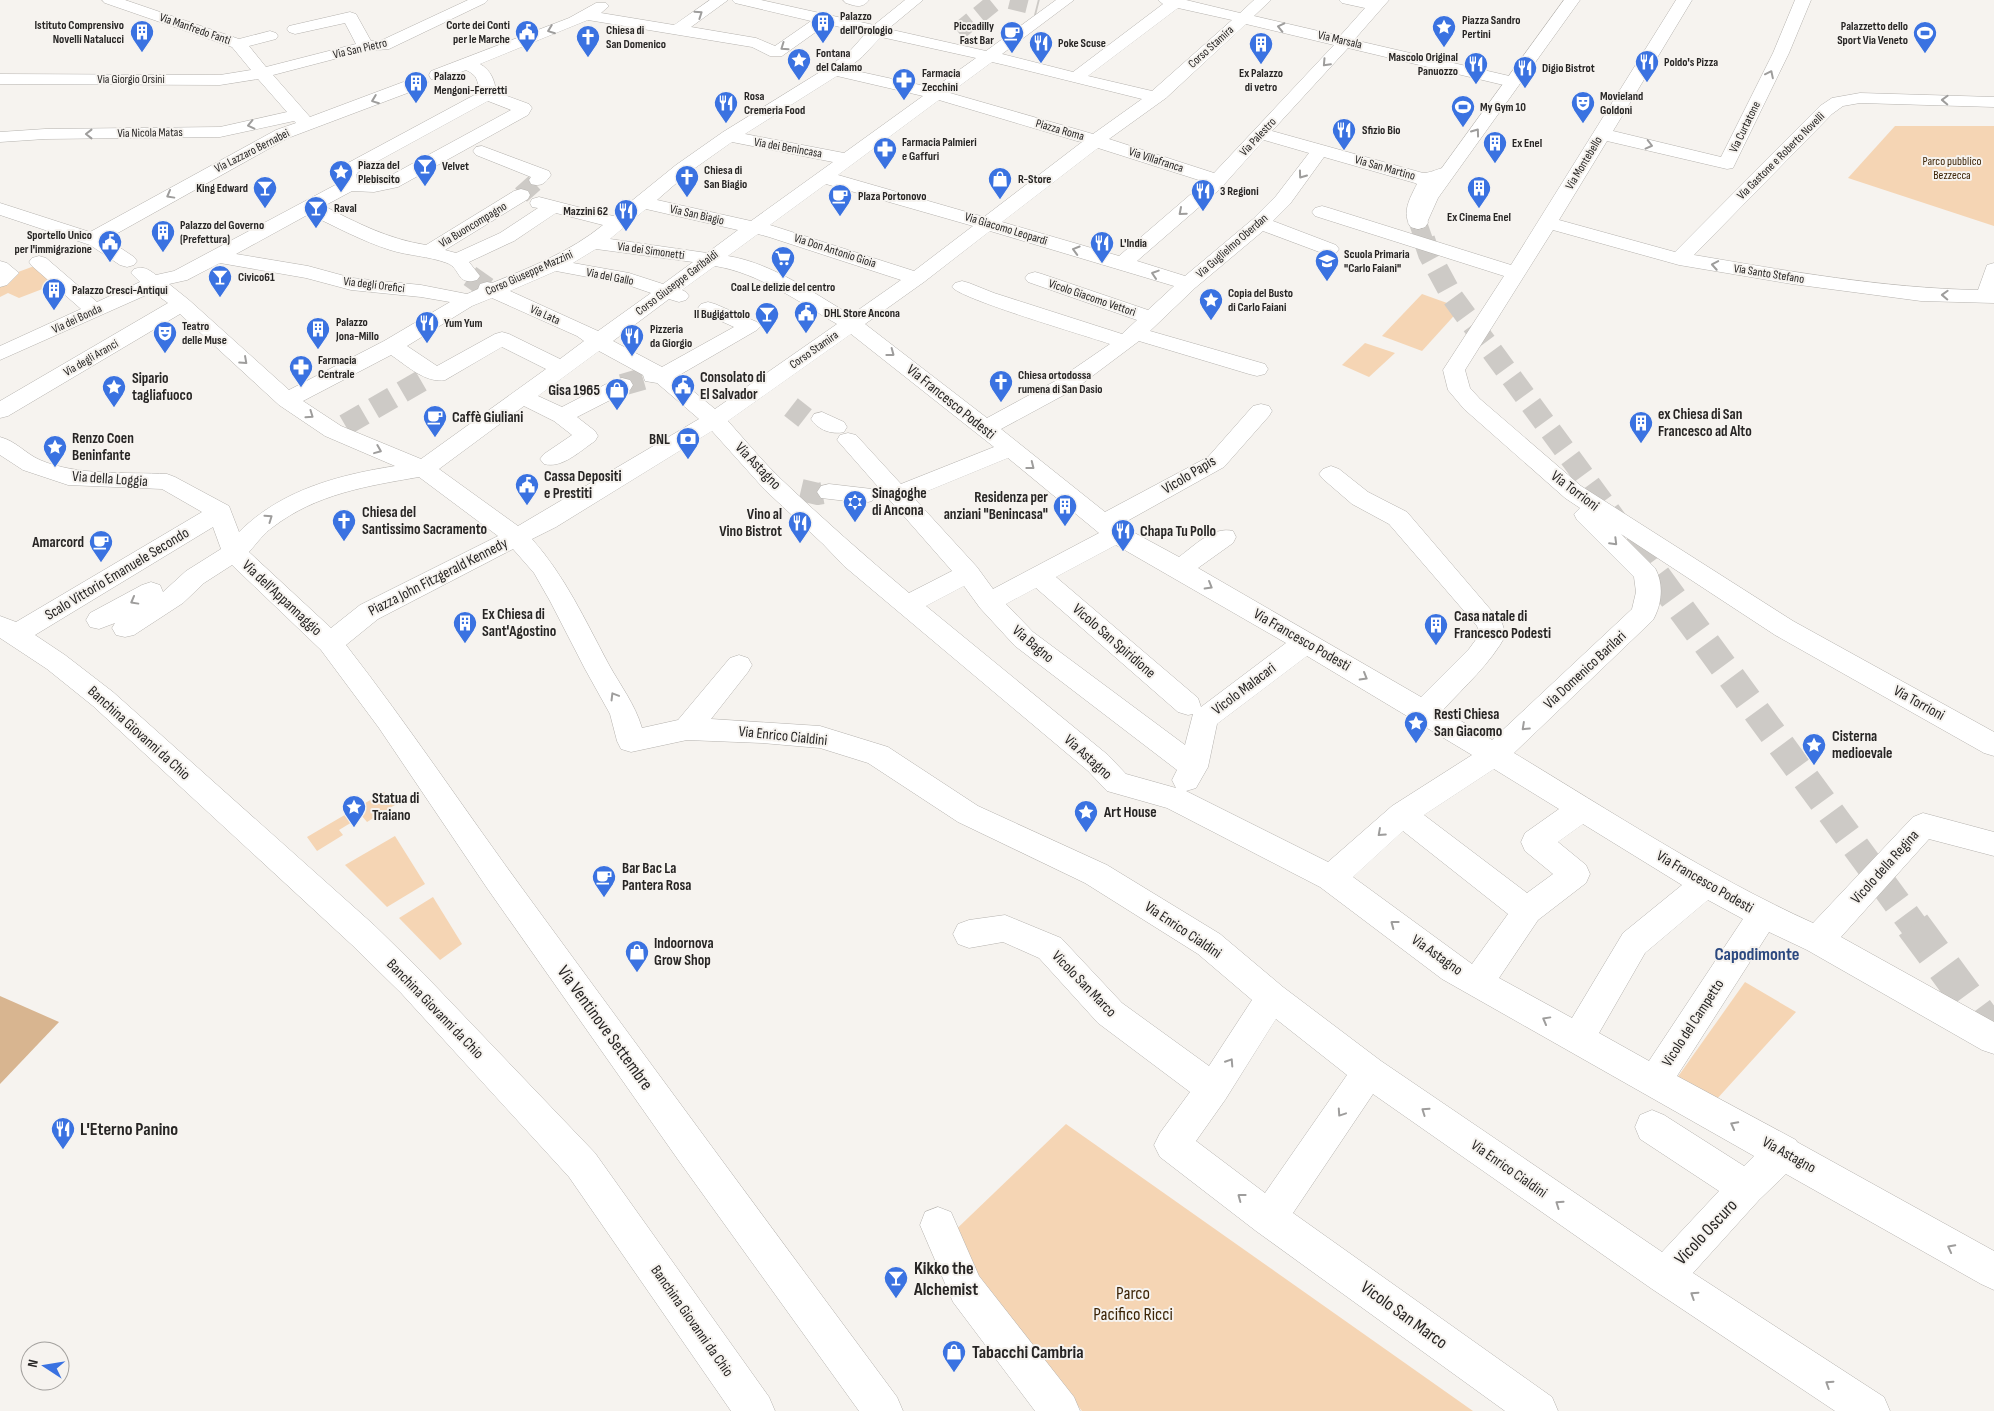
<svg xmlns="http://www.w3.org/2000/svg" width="1994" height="1411" font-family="'Sofia Sans Condensed',sans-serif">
<rect width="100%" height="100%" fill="#f6f3ef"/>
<g fill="#f5d5b4">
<path d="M 1895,126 L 1994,126 L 1994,226 L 1848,178 Z"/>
<path d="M 37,265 L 58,283 L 19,298 L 8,293 L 0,297 L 0,284 L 10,275 Z"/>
<path d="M 1422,294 L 1461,308 L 1422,351 L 1382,336 Z"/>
<path d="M 1365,343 L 1395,353 L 1369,377 L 1342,365 Z"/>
<path d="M 384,792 L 395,805 L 367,822 L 362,816 L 339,830 L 343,835 L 317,851 L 307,837 Z"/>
<path d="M 395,836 L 425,884 L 387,907 L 345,865 Z"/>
<path d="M 433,897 L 462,944 L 440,960 L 399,918 Z"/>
<path d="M 1745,982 L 1796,1012 L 1716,1100 L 1677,1078 Z"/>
<path d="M 1066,1124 L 1473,1411 L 1082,1411 L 945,1240 Z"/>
</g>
<path fill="#d8b590" d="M 0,996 L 59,1022 L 0,1084 Z"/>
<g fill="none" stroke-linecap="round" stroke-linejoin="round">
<g stroke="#cdcac6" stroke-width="18" stroke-dasharray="18 9" stroke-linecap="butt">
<path d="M 1010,0 L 1038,7"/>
<path d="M 958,32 L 997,0"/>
<path d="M 521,195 L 538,180"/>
</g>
<g stroke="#cdcac6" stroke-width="22" stroke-dasharray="22 11" stroke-linecap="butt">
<path d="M 470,276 L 487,288"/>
<path d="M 622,385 L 653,376"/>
<path d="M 791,407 L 805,418"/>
<path d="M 345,425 L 428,377"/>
<path d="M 801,490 L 818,494 L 829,492"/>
</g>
<path stroke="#cdcac6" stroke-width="18" stroke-dasharray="18 9" stroke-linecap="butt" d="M 1418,223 L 1424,240"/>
<path stroke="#cdcac6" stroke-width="22" stroke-dasharray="22 11" stroke-linecap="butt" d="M 1424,239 L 1429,254 L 1453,298 L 1633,543"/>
<path stroke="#cdcac6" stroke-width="28" stroke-dasharray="28 14" stroke-linecap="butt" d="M 1632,542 L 1914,926"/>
<path stroke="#cdcac6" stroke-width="35" stroke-dasharray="35 18" stroke-linecap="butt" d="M 1913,925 L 1994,1035"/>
<g stroke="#b5b2ae" stroke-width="1">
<g id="minor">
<path d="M 102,0 L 125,0 L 239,39 L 270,31 L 276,33 L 278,36 L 276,39 L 249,46 L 266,67 L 356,44 L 345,23 L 295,34 L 289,32 L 287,29 L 289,26 L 350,12 L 356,14 L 371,41 L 380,41 L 468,0 L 488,0 L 485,3 L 389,49 L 365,51 L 273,75 L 310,117 L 414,78 L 426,78 L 428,82 L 426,86 L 288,138 L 107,239 L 134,257 L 137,261 L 134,265 L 127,267 L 120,265 L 90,245 L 0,215 L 0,203 L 90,232 L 276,130 L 296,123 L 294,121 L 220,137 L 45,139 L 0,142 L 0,132 L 45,129 L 220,127 L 287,112 L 258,79 L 220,85 L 0,84 L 0,74 L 220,75 L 251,70 L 232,47 L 105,3 Z"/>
<path d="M 710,0 L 728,0 L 691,27 L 756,38 L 775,46 L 811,21 L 735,3 L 732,0 L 761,0 L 874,25 L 905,0 L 923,0 L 888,29 L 986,51 L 1056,0 L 1074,0 L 1002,54 L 1073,72 L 1163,4 L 1158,0 L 1186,0 L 1240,13 L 1254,0 L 1271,0 L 1254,16 L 1340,36 L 1365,8 L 1342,3 L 1339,0 L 1389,0 L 1354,40 L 1518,78 L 1520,82 L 1518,86 L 1512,87 L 1348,48 L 1272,131 L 1423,173 C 1434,173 1442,165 1453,168 L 1456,172 L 1453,176 L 1435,185 C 1429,198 1424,208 1428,223 L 1425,227 L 1418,229 L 1411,227 C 1401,213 1410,198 1417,184 L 1415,183 L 1324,157 L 1290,204 L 1273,221 L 1336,245 L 1339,249 L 1336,253 L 1329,255 L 1322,253 L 1263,231 L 1195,288 L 1150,331 L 1265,364 L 1268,369 L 1265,374 L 1257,376 L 1249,374 L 1139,341 L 1075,389 L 1001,429 L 1105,512 L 1208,457 L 1253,406 L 1261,404 L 1269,406 L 1272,411 L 1269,416 L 1224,467 L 1120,525 L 1179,557 C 1194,546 1213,526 1233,531 L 1236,537 L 1233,543 L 1198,568 L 1421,697 L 1469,649 L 1480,634 L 1477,626 L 1389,524 L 1352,504 L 1323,479 L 1319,474 L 1323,469 L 1331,466 L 1339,469 L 1368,492 L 1407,512 L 1502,623 L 1506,635 C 1490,664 1465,686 1443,710 L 1492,740 L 1632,609 L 1636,592 L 1634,577 L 1577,520 L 1574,514 L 1580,508 L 1565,498 L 1464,409 L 1448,390 L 1443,370 L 1504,276 L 1315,216 L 1312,212 L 1315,208 L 1322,206 L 1329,208 L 1511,265 L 1676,0 L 1692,0 L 1613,131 L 1721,157 L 1773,53 L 1795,0 L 1811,0 L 1789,53 L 1733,168 L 1727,169 L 1607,141 L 1559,220 L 1675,252 L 1820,106 L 1832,98 L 1860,93 L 1994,97 L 1994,107 L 1860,103 L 1843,106 L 1832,114 L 1694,255 C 1788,271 1882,288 1978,290 L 1987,265 L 1994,263 L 1994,303 L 1921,301 L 1792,284 L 1679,265 L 1553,230 L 1465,370 L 1470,388 L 1480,399 L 1581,486 L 1793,621 L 1994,732 L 1994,756 L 1984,753 L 1775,635 L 1621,534 L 1655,568 C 1664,584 1662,604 1653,620 L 1514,753 C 1612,812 1709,876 1813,923 L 1913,817 L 1923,813 L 1994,832 L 1994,856 L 1929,839 L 1841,937 L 1994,1022 L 1994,1054 L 1982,1050 L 1807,950 L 1769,932 L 1677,1076 L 1796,1140 L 1797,1142 L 1994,1251 L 1994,1290 L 1981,1284 L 1786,1174 L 1759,1200 L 1693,1273 L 1884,1397 L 1890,1411 L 1835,1411 L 1652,1289 L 1373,1094 L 1293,1213 L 1552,1397 L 1558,1411 L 1505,1411 L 1256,1231 L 1160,1157 L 1154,1145 L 1160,1133 L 1190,1092 L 1098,1023 L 1039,958 L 1003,942 L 969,948 L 958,944 L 953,934 L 958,924 L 969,920 L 1005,915 L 1061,938 L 1122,1003 L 1209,1066 L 1252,1000 L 1198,954 L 1085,883 L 958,822 L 868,763 L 820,748 L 762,743 L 687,740 L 631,752 L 621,749 L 617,741 L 610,714 L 585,669 L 550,601 L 534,573 L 513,549 L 378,619 L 346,645 C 409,726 466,812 527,895 C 650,1063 773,1230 897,1397 L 903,1411 L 859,1411 L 679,1161 L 487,888 L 379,728 L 321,650 L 232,565 L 204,583 L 183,603 L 134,635 L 125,637 L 116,635 L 112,628 L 115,623 L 99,629 L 90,627 L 86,620 L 90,613 L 142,585 L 151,582 L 160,585 L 163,592 L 186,571 L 221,549 L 213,527 L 35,635 L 65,655 L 113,692 L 374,925 L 423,973 L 595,1153 L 769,1397 L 775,1411 L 731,1411 L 569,1177 L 401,993 L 352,945 L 93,706 L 47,669 L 0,638 L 0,616 L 16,622 L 202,512 L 162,489 L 68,485 L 23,470 L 0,455 L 0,437 C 16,441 26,454 40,460 C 77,476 127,472 167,474 L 175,477 L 229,506 L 239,532 C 281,490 338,475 395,466 L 325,436 L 279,405 L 180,314 L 8,416 L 0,418 L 0,401 L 168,303 L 153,292 L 0,360 L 0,346 L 81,309 L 32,266 L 29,262 L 32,258 L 39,256 L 46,258 L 97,302 L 140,282 L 131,273 L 134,269 C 144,266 148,269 156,275 L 174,271 L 339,183 L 338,174 L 346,164 L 478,93 C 479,81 477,75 466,70 L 443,79 L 431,79 L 429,75 L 431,71 L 569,18 L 596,3 L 606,3 L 609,6 L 601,13 L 674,25 ZM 1178,8 L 1232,20 L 1152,91 L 1088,76 ZM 588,20 L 752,47 L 770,56 L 782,56 L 827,24 L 866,33 L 850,51 L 831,65 L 823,63 L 817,64 L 815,68 L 820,72 L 723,132 L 676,165 L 613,216 L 539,197 L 532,199 L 530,203 L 532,207 L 538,208 L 500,233 L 456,253 L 445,250 L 528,199 L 530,195 L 528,191 L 521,189 L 514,191 L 426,245 C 388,239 357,223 324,206 L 352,191 L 374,192 L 398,187 L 528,115 L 532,108 L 529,104 L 496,92 C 495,81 491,70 480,64 ZM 1246,24 L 1334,45 L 1214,173 L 1109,139 L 1166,98 ZM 881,37 L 976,58 L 934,88 L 847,69 L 862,57 ZM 992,62 L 1005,65 L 1142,99 L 1093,134 L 950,93 ZM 837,76 L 923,96 L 844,153 L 745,134 ZM 939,100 L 1077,141 L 1082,142 L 984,217 L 838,175 ZM 488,101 L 511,110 L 386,178 L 357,180 L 356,175 L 358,172 ZM 1264,140 L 1309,153 L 1276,196 L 1253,219 L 1185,276 L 1137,261 L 1220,189 ZM 732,142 L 833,162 L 751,221 L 657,200 L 688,173 ZM 1098,148 L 1205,182 L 1119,256 L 1002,222 ZM 826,184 L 973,226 L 914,271 L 770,225 ZM 646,209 L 738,230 L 707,253 L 610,239 ZM 556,213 L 603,225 C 570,252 531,267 492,283 L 487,282 L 480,284 L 478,289 L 467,294 L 421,285 L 352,278 L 308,266 L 236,254 L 309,214 C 336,227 362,241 390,250 C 409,256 428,256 447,263 C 461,268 456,286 477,280 L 480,276 L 469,262 L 514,241 ZM 990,231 L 1174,286 L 1148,310 L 1042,274 L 1035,272 L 1028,274 L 1025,278 L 1028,282 L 1137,320 L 1122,334 L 994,293 L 969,283 L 962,281 L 955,283 L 952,287 C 960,299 1087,336 1110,344 L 1059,379 L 987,418 L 865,324 L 924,282 ZM 758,234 L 769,237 L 901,280 L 851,315 C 813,293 772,263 728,256 ZM 596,249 L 693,262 L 663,284 L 629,273 L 573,263 ZM 220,263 L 306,278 L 351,290 L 421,297 L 450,302 L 384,341 L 289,390 L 189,300 L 169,284 L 187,280 ZM 715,266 C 759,273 799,302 837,324 L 715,409 L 676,377 L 757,330 L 761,326 L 757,322 L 715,304 L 708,302 L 701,304 L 698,308 L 701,312 L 734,327 L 662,367 L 613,341 L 669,299 L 679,302 L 686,300 L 689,296 L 686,292 L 682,290 ZM 556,271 L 625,284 L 651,293 L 598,331 L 510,291 ZM 492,298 L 577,336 L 584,341 L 560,359 L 509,334 L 502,332 L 495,334 L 437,366 L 407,346 L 472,306 ZM 851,334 L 994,447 L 901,484 L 856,435 L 848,433 L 840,435 L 837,440 L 952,571 L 909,593 C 866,557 823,519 782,480 C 763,462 746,441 728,421 ZM 502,347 L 546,369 L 421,459 L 341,426 L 303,401 L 391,355 C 406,365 426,384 445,380 ZM 599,351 L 643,375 L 645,381 L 657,383 L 699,419 L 518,526 L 439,469 L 524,406 L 554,421 L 572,435 L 544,454 L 540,459 L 544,464 C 562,469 580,451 595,441 L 598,436 L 595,431 L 577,417 L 630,390 L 633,385 L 630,380 L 622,378 L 614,380 L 562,407 L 538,396 ZM 712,431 L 765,490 L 823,544 L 844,566 L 1088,771 L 1107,791 L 1167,808 L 1320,887 L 1442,979 L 1754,1156 L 1744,1166 L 1664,1115 L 1652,1110 L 1640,1115 L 1635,1127 L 1640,1139 L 1719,1191 L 1662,1252 L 1381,1061 L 1283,987 L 1220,934 L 1107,865 L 978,806 L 888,747 L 820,726 L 711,719 L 748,672 L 752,665 L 748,658 L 739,655 L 730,658 L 678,720 L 642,728 C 635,704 620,685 608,663 C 585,620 565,576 532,539 L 556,527 ZM 1008,458 L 1099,533 L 993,589 L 977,567 L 913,497 ZM 419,477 L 498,536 L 360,605 L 331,628 L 249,552 C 257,543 264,533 273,527 C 316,494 367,486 419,477 ZM 1116,545 L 1286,643 L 1201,707 L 1198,698 L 1056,577 ZM 964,586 L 980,608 L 1015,646 L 1177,770 L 1172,780 L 1176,788 L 1126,774 L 1108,755 L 926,606 ZM 1036,588 L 1178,712 L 1188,715 L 1193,714 L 1185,745 L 1033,632 L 1006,604 ZM 1307,656 L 1472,755 L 1392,806 L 1328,862 L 1186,791 L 1196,788 L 1208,767 L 1217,724 ZM 1494,769 L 1559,809 L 1525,833 L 1521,842 L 1525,851 L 1553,874 L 1527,893 L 1424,815 ZM 1583,824 L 1682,885 L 1623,933 L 1572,1018 L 1499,978 L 1538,920 L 1586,883 L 1590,874 L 1586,865 L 1558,842 ZM 1403,831 L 1508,914 L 1472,964 L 1353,877 ZM 1708,900 L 1743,919 L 1649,1061 L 1599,1033 L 1645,953 ZM 1276,1019 L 1347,1075 L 1265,1193 L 1196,1141 L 1225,1100 Z"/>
<path d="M 843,0 L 869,0 C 862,9 855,6 846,3 Z"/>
<path d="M 482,146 L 549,171 L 551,175 C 545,183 542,187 531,184 L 529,180 L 531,177 L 476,155 L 473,151 L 476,147 Z"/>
<path d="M 0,261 L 7,263 L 19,273 L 7,285 L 0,287 Z"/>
<path d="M 822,412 L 844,422 L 847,427 L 844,432 C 832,435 818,430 811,419 L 814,414 Z"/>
<path d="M 829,484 L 872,489 L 876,495 L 872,501 L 864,503 L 821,498 L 817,492 L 821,486 Z"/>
<path d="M 938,1207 L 951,1212 L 979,1276 L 1074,1397 L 1080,1411 L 1035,1411 L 953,1302 L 920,1225 L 925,1212 Z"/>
</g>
</g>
<g stroke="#b5b2ae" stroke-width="1">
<path id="major" d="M 1564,0 L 1580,0 L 1438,198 L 1425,227 L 1418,229 L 1411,227 L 1408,223 L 1420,198 Z"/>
</g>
<use href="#minor" fill="#fff" fill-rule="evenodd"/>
<use href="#major" fill="#fff" fill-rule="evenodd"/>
</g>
<defs><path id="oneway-chevron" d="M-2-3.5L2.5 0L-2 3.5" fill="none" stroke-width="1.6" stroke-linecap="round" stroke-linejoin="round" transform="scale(1.25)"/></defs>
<g stroke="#9e9d9c">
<use href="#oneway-chevron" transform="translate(699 14) rotate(-34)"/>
<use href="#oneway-chevron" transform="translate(1281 27) rotate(-167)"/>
<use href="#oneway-chevron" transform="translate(551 30) rotate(159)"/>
<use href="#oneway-chevron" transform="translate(784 47) rotate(145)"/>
<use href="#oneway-chevron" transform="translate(1326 63) rotate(133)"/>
<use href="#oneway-chevron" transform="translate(1770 74) rotate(-64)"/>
<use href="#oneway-chevron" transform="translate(375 100) rotate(159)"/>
<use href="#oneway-chevron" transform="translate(1945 100) rotate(-178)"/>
<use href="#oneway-chevron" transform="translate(251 125) rotate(167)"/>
<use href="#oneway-chevron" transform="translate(1476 132) rotate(-54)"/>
<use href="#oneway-chevron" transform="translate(89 134) rotate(180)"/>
<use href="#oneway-chevron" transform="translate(1649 145) rotate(14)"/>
<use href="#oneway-chevron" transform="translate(1302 175) rotate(126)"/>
<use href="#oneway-chevron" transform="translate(170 195) rotate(151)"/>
<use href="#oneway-chevron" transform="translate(1182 212) rotate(139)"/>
<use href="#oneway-chevron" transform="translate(1076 250) rotate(-164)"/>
<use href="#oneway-chevron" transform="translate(1715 265) rotate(-170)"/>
<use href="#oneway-chevron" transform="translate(1155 274) rotate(-162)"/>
<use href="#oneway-chevron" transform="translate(1945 295) rotate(-178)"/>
<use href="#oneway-chevron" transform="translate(891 353) rotate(37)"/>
<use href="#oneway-chevron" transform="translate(244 361) rotate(42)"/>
<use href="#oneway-chevron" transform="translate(310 415) rotate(35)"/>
<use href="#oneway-chevron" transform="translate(378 450) rotate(22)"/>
<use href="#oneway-chevron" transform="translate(1031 466) rotate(38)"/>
<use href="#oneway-chevron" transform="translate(269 518) rotate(-35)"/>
<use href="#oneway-chevron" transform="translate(1614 542) rotate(45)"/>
<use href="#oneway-chevron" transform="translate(1209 586) rotate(30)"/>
<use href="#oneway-chevron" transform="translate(134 601) rotate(151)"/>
<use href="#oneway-chevron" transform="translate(1364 677) rotate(30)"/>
<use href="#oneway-chevron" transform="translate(614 696) rotate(-121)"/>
<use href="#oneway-chevron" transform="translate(1525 727) rotate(137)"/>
<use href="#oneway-chevron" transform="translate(1381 833) rotate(138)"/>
<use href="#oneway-chevron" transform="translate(1394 924) rotate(-143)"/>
<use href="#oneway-chevron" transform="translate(1546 1020) rotate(-151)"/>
<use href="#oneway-chevron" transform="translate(1230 1062) rotate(-57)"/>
<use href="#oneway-chevron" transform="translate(1425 1111) rotate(-145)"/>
<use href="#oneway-chevron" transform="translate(1341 1113) rotate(124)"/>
<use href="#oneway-chevron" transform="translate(1734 1125) rotate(-152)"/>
<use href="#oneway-chevron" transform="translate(1241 1197) rotate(-143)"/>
<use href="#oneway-chevron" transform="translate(1559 1204) rotate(-145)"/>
<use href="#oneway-chevron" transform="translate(1951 1248) rotate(-152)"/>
<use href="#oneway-chevron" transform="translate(1694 1295) rotate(-147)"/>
<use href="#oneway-chevron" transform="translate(1829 1384) rotate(-147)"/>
</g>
<defs>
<g id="building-pin" transform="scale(1.25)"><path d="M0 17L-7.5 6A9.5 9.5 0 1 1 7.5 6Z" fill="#3a72e1" stroke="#f6f3ef"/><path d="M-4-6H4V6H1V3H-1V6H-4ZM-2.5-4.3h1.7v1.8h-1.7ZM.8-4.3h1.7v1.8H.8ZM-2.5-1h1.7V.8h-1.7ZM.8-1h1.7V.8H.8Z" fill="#fff"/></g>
<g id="sight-pin" transform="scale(1.25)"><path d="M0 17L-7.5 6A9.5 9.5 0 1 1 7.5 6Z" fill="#3a72e1" stroke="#f6f3ef"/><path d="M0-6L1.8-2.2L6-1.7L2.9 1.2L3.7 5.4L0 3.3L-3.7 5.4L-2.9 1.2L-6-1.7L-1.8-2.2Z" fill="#fff"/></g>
<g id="civic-pin" transform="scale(1.25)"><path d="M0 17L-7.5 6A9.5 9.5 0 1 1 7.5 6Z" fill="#3a72e1" stroke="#f6f3ef"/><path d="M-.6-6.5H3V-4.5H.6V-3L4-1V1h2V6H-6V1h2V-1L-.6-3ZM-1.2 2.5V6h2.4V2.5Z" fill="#fff"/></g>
<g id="cafe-pin" transform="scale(1.25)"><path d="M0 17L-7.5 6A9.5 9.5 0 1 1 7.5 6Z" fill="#3a72e1" stroke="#f6f3ef"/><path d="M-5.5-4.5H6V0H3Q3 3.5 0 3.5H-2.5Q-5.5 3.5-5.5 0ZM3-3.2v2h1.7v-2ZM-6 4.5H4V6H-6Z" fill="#fff"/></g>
<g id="stadium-pin" transform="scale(1.25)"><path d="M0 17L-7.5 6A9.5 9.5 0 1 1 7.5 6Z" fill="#3a72e1" stroke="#f6f3ef"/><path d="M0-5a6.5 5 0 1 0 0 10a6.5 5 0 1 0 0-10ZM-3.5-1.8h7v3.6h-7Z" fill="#fff"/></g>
<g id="church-pin" transform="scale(1.25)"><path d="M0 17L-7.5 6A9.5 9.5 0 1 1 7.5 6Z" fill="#3a72e1" stroke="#f6f3ef"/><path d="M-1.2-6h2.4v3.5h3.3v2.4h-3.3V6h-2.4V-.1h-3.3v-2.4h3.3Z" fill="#fff"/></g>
<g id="restaurant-pin" transform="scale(1.25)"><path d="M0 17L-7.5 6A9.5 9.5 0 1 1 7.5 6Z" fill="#3a72e1" stroke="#f6f3ef"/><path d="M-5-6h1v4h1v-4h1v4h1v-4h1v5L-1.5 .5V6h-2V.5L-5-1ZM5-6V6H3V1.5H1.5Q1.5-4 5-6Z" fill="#fff"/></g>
<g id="pharmacy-pin" transform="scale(1.25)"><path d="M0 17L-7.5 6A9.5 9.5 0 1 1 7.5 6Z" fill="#3a72e1" stroke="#f6f3ef"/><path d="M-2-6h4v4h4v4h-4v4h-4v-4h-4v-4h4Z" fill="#fff"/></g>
<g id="theatre-pin" transform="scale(1.25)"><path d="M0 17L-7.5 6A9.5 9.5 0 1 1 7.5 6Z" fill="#3a72e1" stroke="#f6f3ef"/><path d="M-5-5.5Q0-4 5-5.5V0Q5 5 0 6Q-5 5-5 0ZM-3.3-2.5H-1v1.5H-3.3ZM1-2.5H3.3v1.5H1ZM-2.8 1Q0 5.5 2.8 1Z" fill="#fff"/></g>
<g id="bar-pin" transform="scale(1.25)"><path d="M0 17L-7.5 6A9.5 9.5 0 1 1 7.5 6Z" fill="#3a72e1" stroke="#f6f3ef"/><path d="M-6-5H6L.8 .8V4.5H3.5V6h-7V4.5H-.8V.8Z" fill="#fff"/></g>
<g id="shop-pin" transform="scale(1.25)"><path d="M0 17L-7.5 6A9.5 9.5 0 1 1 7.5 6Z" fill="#3a72e1" stroke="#f6f3ef"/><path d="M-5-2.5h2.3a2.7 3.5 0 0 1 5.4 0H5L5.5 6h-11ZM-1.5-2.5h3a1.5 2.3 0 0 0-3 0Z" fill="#fff"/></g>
<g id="supermarket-pin" transform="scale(1.25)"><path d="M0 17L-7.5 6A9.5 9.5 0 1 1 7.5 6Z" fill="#3a72e1" stroke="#f6f3ef"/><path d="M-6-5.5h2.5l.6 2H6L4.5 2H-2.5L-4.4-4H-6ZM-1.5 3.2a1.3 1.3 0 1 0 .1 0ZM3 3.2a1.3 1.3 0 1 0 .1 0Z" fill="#fff"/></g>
<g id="school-pin" transform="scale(1.25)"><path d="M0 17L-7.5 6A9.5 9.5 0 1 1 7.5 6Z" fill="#3a72e1" stroke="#f6f3ef"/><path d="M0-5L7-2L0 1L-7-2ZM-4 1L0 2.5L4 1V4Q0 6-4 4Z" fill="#fff"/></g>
<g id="bank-pin" transform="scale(1.25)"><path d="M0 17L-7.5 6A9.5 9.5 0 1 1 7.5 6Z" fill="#3a72e1" stroke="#f6f3ef"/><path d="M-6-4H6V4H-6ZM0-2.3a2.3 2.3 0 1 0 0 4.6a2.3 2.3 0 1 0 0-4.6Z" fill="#fff"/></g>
<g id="synagogue-pin" transform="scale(1.25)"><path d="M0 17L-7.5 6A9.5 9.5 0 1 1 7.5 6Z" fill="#3a72e1" stroke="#f6f3ef"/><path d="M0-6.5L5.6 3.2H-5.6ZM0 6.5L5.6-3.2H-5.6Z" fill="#fff"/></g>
</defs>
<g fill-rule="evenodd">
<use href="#building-pin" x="823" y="23"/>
<use href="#sight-pin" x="1444" y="27"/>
<use href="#building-pin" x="142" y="32"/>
<use href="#civic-pin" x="527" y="32"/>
<use href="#cafe-pin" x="1012" y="33"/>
<use href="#stadium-pin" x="1925" y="33"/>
<use href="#church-pin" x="588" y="37"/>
<use href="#restaurant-pin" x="1041" y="43"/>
<use href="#building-pin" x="1261" y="44"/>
<use href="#sight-pin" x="799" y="60"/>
<use href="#restaurant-pin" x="1647" y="62"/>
<use href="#restaurant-pin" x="1476" y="64"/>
<use href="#restaurant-pin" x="1525" y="68"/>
<use href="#pharmacy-pin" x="904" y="80"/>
<use href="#building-pin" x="416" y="83"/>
<use href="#restaurant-pin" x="726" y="103"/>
<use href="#theatre-pin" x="1583" y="103"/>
<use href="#stadium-pin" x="1463" y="107"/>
<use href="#restaurant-pin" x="1344" y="130"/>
<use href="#building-pin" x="1495" y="143"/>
<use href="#pharmacy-pin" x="885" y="149"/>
<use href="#bar-pin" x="425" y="166"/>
<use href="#sight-pin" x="341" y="172"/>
<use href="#church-pin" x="687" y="177"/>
<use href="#shop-pin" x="1000" y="179"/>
<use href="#bar-pin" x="265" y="188"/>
<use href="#building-pin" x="1479" y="188"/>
<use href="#restaurant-pin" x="1203" y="191"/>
<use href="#cafe-pin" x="840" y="196"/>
<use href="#bar-pin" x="316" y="208"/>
<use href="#restaurant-pin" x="626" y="211"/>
<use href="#building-pin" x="163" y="232"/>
<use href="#civic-pin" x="110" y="242"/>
<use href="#restaurant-pin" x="1102" y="243"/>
<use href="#supermarket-pin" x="783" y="258"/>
<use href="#school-pin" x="1327" y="261"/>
<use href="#bar-pin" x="220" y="277"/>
<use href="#building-pin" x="54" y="290"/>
<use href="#sight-pin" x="1211" y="300"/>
<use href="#civic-pin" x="806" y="313"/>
<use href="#bar-pin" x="767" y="314"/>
<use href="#restaurant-pin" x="427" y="323"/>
<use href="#building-pin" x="318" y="329"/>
<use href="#theatre-pin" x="165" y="333"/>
<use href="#restaurant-pin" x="632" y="336"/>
<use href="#pharmacy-pin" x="301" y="367"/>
<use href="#church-pin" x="1001" y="382"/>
<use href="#civic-pin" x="683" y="386"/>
<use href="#sight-pin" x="114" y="387"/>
<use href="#shop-pin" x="617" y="390"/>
<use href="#cafe-pin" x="435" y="417"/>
<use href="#building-pin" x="1641" y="423"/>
<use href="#bank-pin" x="688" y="439"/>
<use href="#sight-pin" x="55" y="447"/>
<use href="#civic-pin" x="527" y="485"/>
<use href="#synagogue-pin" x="855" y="502"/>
<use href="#building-pin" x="1065" y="506"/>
<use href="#church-pin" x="344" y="521"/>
<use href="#restaurant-pin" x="800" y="523"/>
<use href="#restaurant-pin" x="1123" y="531"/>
<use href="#cafe-pin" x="101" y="542"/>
<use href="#building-pin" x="465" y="623"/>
<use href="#building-pin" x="1436" y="625"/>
<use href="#sight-pin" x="1416" y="723"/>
<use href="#sight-pin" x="1814" y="745"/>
<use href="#sight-pin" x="354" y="807"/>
<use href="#sight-pin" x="1086" y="812"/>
<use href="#cafe-pin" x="604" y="877"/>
<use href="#shop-pin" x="637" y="952"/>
<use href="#restaurant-pin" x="63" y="1129"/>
<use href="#bar-pin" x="896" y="1278"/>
<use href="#shop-pin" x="954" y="1352"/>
</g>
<g text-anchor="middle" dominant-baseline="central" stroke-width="4" stroke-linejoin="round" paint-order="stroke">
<g font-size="12" font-weight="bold" fill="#272524" stroke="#f6f3ef" text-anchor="start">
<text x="840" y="16">Palazzo<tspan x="840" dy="14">dell'Orologio</tspan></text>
<text x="1462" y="20">Piazza Sandro<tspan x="1462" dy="14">Pertini</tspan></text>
<text x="124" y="25" text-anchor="end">Istituto Comprensivo<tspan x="124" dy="14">Novelli Natalucci</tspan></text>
<text x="510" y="25" text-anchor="end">Corte dei Conti<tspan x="510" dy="14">per le Marche</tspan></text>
<text x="994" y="26" text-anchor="end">Piccadilly<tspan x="994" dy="14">Fast Bar</tspan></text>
<text x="1908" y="26" text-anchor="end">Palazzetto dello<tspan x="1908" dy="14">Sport Via Veneto</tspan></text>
<text x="606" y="30">Chiesa di<tspan x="606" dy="14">San Domenico</tspan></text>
<text x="1058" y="43">Poke Scuse</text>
<text x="816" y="53">Fontana<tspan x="816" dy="14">del Calamo</tspan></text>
<text x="1458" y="57" text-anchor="end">Mascolo Original<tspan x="1458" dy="14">Panuozzo</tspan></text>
<text x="1664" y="62">Poldo's Pizza</text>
<text x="1542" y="68">Digio Bistrot</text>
<text x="922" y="73">Farmacia<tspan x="922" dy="14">Zecchini</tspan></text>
<text x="1261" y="73" text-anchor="middle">Ex Palazzo<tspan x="1261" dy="14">di vetro</tspan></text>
<text x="434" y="76">Palazzo<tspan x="434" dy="14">Mengoni-Ferretti</tspan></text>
<text x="744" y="96">Rosa<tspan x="744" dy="14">Cremeria Food</tspan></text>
<text x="1600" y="96">Movieland<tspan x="1600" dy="14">Goldoni</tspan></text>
<text x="1480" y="107">My Gym 10</text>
<text x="1362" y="130">Sfizio Bio</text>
<text x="902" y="142">Farmacia Palmieri<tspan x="902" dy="14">e Gaffuri</tspan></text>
<text x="1512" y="143">Ex Enel</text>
<text x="358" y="165">Piazza del<tspan x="358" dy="14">Plebiscito</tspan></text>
<text x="442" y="166">Velvet</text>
<text x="704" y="170">Chiesa di<tspan x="704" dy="14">San Biagio</tspan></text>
<text x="1018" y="179">R-Store</text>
<text x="248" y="188" text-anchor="end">King Edward</text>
<text x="1220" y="191">3 Regioni</text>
<text x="858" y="196">Plaza Portonovo</text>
<text x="334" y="208">Raval</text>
<text x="608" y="211" text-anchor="end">Mazzini 62</text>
<text x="1479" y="217" text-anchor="middle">Ex Cinema Enel</text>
<text x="180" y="225">Palazzo del Governo<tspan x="180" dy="14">(Prefettura)</tspan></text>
<text x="92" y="235" text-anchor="end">Sportello Unico<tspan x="92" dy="14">per l'immigrazione</tspan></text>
<text x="1120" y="243">L'India</text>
<text x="1344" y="254">Scuola Primaria<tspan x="1344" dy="14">"Carlo Faiani"</tspan></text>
<text x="238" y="277">Civico61</text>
<text x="783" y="287" text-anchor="middle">Coal Le delizie del centro</text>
<text x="72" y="290">Palazzo Cresci-Antiqui</text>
<text x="1228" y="293">Copia del Busto<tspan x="1228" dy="14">di Carlo Faiani</tspan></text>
<text x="824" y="313">DHL Store Ancona</text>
<text x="750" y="314" text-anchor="end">Il Bugigattolo</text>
<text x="336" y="322">Palazzo<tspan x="336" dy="14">Jona-Millo</tspan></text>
<text x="444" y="323">Yum Yum</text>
<text x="182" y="326">Teatro<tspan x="182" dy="14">delle Muse</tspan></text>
<text x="650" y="329">Pizzeria<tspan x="650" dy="14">da Giorgio</tspan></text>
<text x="318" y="360">Farmacia<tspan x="318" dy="14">Centrale</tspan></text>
<text x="1018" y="375">Chiesa ortodossa<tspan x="1018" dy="14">rumena di San Dasio</tspan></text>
</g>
<g font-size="12" fill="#272524" stroke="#f6f3ef">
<text transform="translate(195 29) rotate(19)">Via Manfredo Fanti</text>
<text transform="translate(1340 40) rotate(13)">Via Marsala</text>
<text transform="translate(1211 47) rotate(-42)">Corso Stamira</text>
<text transform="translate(360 49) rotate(-13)">Via San Pietro</text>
<text x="131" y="79">Via Giorgio Orsini</text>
<text transform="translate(1745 127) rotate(-64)">Via Curtatone</text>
<text transform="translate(1060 130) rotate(16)">Piazza Roma</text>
<text transform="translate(150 133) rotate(-1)">Via Nicola Matas</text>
<text transform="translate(1258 137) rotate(-47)">Via Palestro</text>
<text transform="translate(788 148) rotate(10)">Via dei Benincasa</text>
<text transform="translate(252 151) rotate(-27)">Via Lazzaro Bernabei</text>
<text transform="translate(1781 156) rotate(-45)">Via Gastone e Roberto Novelli</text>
<text transform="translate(1156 160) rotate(18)">Via Villafranca</text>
<text transform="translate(1584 163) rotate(-59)">Via Montebello</text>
<text transform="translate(1385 168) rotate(16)">Via San Martino</text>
<text transform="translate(697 215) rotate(13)">Via San Biagio</text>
<text transform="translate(473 225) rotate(-31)">Via Buoncompagno</text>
<text transform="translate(1006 229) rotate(17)">Via Giacomo Leopardi</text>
<text transform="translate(1232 246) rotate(-41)">Via Guglielmo Oberdan</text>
<text transform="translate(651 251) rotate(8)">Via dei Simonetti</text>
<text transform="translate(835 251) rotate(18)">Via Don Antonio Gioia</text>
<text transform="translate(529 273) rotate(-24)">Corso Giuseppe Mazzini</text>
<text transform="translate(1769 274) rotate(9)">Via Santo Stefano</text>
<text transform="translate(610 277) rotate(11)">Via del Gallo</text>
<text transform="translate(677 283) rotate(-37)">Corso Giuseppe Garibaldi</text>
<text transform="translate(374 285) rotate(7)">Via degli Orefici</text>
<text transform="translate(1092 298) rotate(19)">Vicolo Giacomo Vettori</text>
<text transform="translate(545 315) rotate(24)">Via Lata</text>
<text transform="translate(77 319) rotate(-25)">Via dei Bonda</text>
<text transform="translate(814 350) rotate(-35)">Corso Stamira</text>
<text transform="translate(91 358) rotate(-30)">Via degli Aranci</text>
</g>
<g font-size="12" fill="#3c2406" stroke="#f6f3ef">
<text x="1952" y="161">Parco pubblico<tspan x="1952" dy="14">Bezzecca</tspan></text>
</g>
<g font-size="15" font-weight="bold" fill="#272524" stroke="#f6f3ef" text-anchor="start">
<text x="700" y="377">Consolato di<tspan x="700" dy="17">El Salvador</tspan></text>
<text x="132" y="378">Sipario<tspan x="132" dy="17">tagliafuoco</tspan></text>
<text x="600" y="390" text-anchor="end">Gisa 1965</text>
<text x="1658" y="414">ex Chiesa di San<tspan x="1658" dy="17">Francesco ad Alto</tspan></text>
<text x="452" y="417">Caffè Giuliani</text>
<text x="72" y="438">Renzo Coen<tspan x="72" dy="17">Beninfante</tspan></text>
<text x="670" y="439" text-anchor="end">BNL</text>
<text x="544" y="476">Cassa Depositi<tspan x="544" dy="17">e Prestiti</tspan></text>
<text x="872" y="493">Sinagoghe<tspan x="872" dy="17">di Ancona</tspan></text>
<text x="1048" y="497" text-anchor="end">Residenza per<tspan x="1048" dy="17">anziani "Benincasa"</tspan></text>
<text x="362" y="512">Chiesa del<tspan x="362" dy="17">Santissimo Sacramento</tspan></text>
<text x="782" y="514" text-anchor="end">Vino al<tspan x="782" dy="17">Vino Bistrot</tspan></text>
<text x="1140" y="531">Chapa Tu Pollo</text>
<text x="84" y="542" text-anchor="end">Amarcord</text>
<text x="482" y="614">Ex Chiesa di<tspan x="482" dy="17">Sant'Agostino</tspan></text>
<text x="1454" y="616">Casa natale di<tspan x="1454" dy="17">Francesco Podesti</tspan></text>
<text x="1434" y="714">Resti Chiesa<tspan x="1434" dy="17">San Giacomo</tspan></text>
<text x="1832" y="736">Cisterna<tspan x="1832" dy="17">medioevale</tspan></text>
<text x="372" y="798">Statua di<tspan x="372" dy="17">Traiano</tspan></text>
<text x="1104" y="812">Art House</text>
<text x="622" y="868">Bar Bac La<tspan x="622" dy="17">Pantera Rosa</tspan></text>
<text x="654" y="943">Indoornova<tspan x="654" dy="17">Grow Shop</tspan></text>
</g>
<g font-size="15" fill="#272524" stroke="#f6f3ef">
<text transform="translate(951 402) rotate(39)">Via Francesco Podesti</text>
<text transform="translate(758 466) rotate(46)">Via Astagno</text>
<text transform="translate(1189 475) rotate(-31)">Vicolo Papis</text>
<text transform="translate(110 479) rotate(4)">Via della Loggia</text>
<text transform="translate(1575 491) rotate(37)">Via Torrioni</text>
<text transform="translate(117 574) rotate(-31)">Scalo Vittorio Emanuele Secondo</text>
<text transform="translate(438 577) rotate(-27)">Piazza John Fitzgerald Kennedy</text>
<text transform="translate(282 598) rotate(43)">Via dell'Appannaggio</text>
<text transform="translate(1302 640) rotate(30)">Via Francesco Podesti</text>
<text transform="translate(1114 641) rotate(41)">Vicolo San Spiridione</text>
<text transform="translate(1033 644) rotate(40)">Via Bagno</text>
<text transform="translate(1585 670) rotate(-43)">Via Domenico Barilari</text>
<text transform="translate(1244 689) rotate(-37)">Vicolo Malacari</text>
<text transform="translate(1919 703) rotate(29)">Via Torrioni</text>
<text transform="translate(139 733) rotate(42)">Banchina Giovanni da Chio</text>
<text transform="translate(783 736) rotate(6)">Via Enrico Cialdini</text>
<text transform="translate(1088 757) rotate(42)">Via Astagno</text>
<text transform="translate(1885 867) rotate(-48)">Vicolo della Regina</text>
<text transform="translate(1705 882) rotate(30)">Via Francesco Podesti</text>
<text transform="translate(1183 930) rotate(34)">Via Enrico Cialdini</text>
<text transform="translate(1437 955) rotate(35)">Via Astagno</text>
<text transform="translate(1084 984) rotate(46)">Vicolo San Marco</text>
<text transform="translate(435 1009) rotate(46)">Banchina Giovanni da Chio</text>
<text transform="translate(1693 1023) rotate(-57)">Vicolo del Campetto</text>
<text transform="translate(1789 1155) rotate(29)">Via Astagno</text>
<text transform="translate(1509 1169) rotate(35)">Via Enrico Cialdini</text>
<text transform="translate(692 1321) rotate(55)">Banchina Giovanni da Chio</text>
</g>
<g font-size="18" font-weight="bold" fill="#2b487f" stroke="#f6f3ef">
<text x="1757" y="954">Capodimonte</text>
</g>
<g font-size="18" fill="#272524" stroke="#f6f3ef">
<text transform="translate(605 1028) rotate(54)">Via Ventinove Settembre</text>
<text transform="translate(1706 1232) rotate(-47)">Vicolo Oscuro</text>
<text transform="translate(1404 1315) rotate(36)">Vicolo San Marco</text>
</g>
<g font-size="18" font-weight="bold" fill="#272524" stroke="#f6f3ef" text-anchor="start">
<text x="80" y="1129">L'Eterno Panino</text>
<text x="914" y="1268">Kikko the<tspan x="914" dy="21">Alchemist</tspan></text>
<text x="972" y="1352">Tabacchi Cambria</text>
</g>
<g font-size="18" fill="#3c2406" stroke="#f6f3ef">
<text x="1133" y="1293">Parco<tspan x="1133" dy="21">Pacifico Ricci</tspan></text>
</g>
</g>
<g transform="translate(45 1366) rotate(282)"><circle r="24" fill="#f6f3ef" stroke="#a3a19e"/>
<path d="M0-4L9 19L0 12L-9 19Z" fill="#3a72e1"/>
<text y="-8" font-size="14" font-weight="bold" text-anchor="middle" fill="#272524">N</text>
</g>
</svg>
